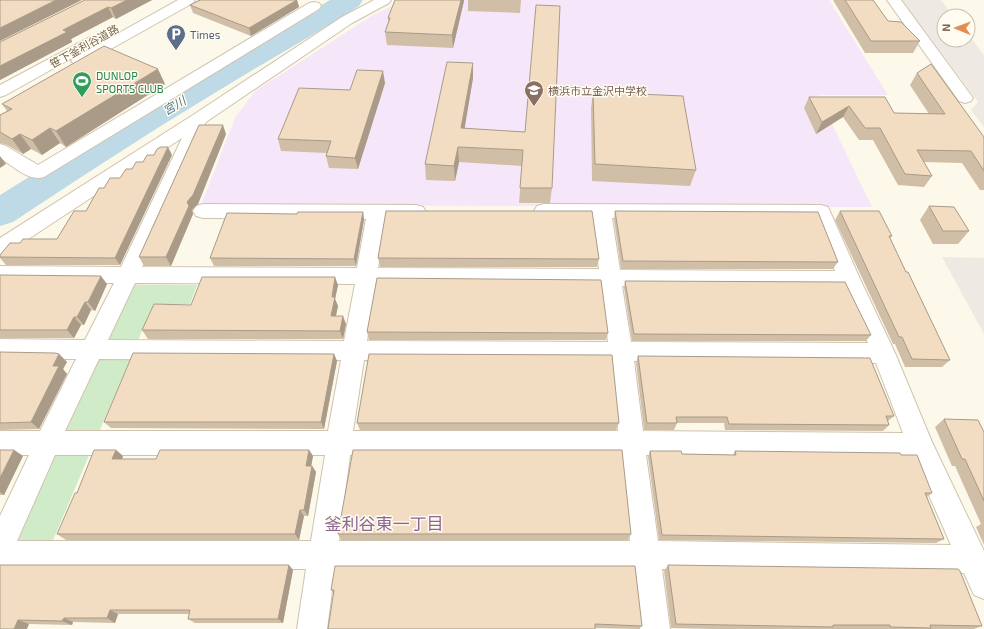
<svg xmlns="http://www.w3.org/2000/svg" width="984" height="629" font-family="'Exo 2','Noto Sans JP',sans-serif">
<rect width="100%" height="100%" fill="#fcf9ea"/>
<g fill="#eeeae3">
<path d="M 902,0 L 941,0 L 953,16 L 944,16 L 944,40 L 968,40 L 968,34 L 984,55 L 984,127 L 971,110 L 978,102 Z"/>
<path d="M 942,257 L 984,258 L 984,334 Z"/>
</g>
<path fill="#f6e6f9" d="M 404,0 L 829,0 L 888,95 L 818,95 L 872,207 L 201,205 L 235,118 L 255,91 L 370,17 Z"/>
<path fill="#d0ebc8" d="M 129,285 L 197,285 L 190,304 L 153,305 L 50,547 L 8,546 Z"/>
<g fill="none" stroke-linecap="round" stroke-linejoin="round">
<path fill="#bedae7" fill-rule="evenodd" d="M 330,0 L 363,0 L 359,6 C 311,37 261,64 213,94 C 145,135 79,178 13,222 L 0,226 L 0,195 L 66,154 Z"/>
<g stroke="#cfc3af" stroke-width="2">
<g id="minor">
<path d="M 178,0 L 195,0 L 193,3 L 84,64 L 74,64 L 71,61 L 74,58 Z"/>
<path d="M 374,0 L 391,0 L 389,3 L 352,23 L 206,122 L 142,267 L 357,268 L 366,219 L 203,218 L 196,216 L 193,211 L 196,206 L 203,204 L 416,205 L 423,207 L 426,212 L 423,217 L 416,219 L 386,219 L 378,268 L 599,269 L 592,218 L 544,218 L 537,216 L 534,211 L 537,206 L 544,204 L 821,205 L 828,207 L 860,279 L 895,353 L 932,442 L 984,551 L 984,599 L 974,595 L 964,573 L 662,569 L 670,629 L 640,629 L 633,569 L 335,569 L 327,629 L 297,629 L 306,569 L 0,569 L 0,516 L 29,455 L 0,455 L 0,431 L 40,431 L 76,359 L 0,359 L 0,339 L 85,340 L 114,283 L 0,282 L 0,266 L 121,267 L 182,138 L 7,253 L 0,255 L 0,238 L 193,115 L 342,17 ZM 612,218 L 814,219 L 835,271 L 620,270 ZM 135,283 L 355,284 L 344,341 L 108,340 ZM 376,284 L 601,286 L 608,342 L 367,341 ZM 622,286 L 842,287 L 868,343 L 631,342 ZM 99,359 L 341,360 L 328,431 L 65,431 ZM 364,360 L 611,361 L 618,431 L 353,431 ZM 634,361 L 876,363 L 903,433 L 643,431 ZM 55,455 L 325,455 L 311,541 L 17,541 ZM 350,455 L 621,455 L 630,541 L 339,541 ZM 646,455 L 912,457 L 951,545 L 658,541 Z"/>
<path d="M 887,0 L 901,0 L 973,98 L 971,101 L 965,103 L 959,101 Z"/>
<path d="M 314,2 L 319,3 L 321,6 L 319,9 L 44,177 C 29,182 13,166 0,158 L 0,144 L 6,146 L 38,165 L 309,3 Z"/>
<path d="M 90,37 L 95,39 L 98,42 L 95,45 L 6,95 L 0,97 L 0,85 Z"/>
</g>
</g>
<use href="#minor" fill="#fff" fill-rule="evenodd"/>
</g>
<g fill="#d0bea7">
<path d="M 85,0 L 152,0 L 116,19 L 113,17 L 71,39 L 72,42 L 0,80 L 0,42 Z"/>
<path d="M 198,0 L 297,0 L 299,7 L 251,36 L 193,13 L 190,5 L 198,1 Z"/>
<path d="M 395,0 L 464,0 L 453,48 L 387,45 L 385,32 L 388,23 L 388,18 Z"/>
<path d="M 468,0 L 521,0 L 520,13 L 468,11 Z"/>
<path d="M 833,0 L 873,0 L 888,21 L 920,41 L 913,53 L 865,53 Z"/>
<path d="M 473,63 L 473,78 L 464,129 L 525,132 L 552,188 L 550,203 L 519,203 L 522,166 L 459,162 L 455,181 L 426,180 L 425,164 Z"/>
<path d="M 917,73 L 984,137 L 984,190 L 980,190 L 962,163 L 924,162 L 932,176 L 924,187 L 898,185 L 873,140 L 859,140 L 843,117 L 816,134 L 804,108 L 809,97 L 894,113 L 929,114 L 910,85 Z"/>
<path d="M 385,83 L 358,169 L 329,168 L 326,156 L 327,153 L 281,151 L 278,139 L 350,90 Z"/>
<path d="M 165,84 L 66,147 L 60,143 L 42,155 L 31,149 L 23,154 L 7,145 L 0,143 L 0,115 L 7,111 L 2,104 Z"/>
<path d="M 593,92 L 696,170 L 690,186 L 592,181 L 591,108 Z"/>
<path d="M 226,134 L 198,204 L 192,210 L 193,214 L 171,266 L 144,266 L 139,257 Z"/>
<path d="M 172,155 L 120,265 L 6,265 L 0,258 L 0,255 L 20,243 L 57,239 L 86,211 L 104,188 L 120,178 L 132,169 L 143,162 Z"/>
<path d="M 929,206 L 969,231 L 958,244 L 933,244 L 920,220 Z"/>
<path d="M 615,211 L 838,262 L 833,269 L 621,269 L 614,220 Z"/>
<path d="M 840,211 L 892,236 L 890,238 L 906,272 L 950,360 L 942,367 L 905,367 L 895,344 L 893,344 L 835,220 Z"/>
<path d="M 363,212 L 364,220 L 356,266 L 214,266 L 210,258 L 297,214 Z"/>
<path d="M 378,258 L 599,259 L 597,267 L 380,267 Z"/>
<path d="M 0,275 L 107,284 L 95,311 L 91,310 L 84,325 L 81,325 L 74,338 L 0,338 Z"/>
<path d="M 625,281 L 871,335 L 866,341 L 632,341 L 624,288 Z"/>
<path d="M 338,285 L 335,299 L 338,306 L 336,316 L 346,324 L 343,339 L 148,339 L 142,330 L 191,305 Z"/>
<path d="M 367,332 L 608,333 L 606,340 L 369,340 Z"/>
<path d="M 0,352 L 59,354 L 67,362 L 63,369 L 67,374 L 39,429 L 0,430 Z"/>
<path d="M 334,354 L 337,361 L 324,429 L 111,428 L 104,422 Z"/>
<path d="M 638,356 L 894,416 L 888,421 L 889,425 L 883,431 L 725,430 L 724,423 L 677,423 L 674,430 L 644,430 L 636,363 Z"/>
<path d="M 944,419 L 984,432 L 984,545 L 976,527 L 981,524 L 955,466 L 952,466 L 935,427 Z"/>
<path d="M 357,423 L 619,423 L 616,430 L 360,430 Z"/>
<path d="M 0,450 L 14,450 L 23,456 L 4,495 L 0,495 Z"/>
<path d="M 116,450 L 123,456 L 122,459 L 156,459 L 309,450 L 313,456 L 311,466 L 312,466 L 316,472 L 308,516 L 304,516 L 299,540 L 66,540 L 57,534 L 77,493 Z"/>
<path d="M 650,451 L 682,454 L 733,455 L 735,451 L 901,455 L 932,493 L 927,497 L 944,539 L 936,543 L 659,540 L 648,457 Z"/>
<path d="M 338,534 L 631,534 L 628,540 L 341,540 Z"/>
<path d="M 0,565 L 293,570 L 283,623 L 195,623 L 188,619 L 189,614 L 118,614 L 115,623 L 73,622 L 72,625 L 29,624 L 0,629 Z"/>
<path d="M 668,565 L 982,626 L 974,629 L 715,629 L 671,628 L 664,571 Z"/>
<path d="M 331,590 L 642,626 L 639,629 L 595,628 L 333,593 Z"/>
</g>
<g fill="#a99b88">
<path d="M 56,0 L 82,0 L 0,41 L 0,28 Z"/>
<path d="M 127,0 L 152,0 L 116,19 L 111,8 Z"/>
<path d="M 297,0 L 299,7 L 251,36 L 249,28 Z"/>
<path d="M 461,0 L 464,0 L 464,1 L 453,48 L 452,35 Z"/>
<path d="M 108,7 L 113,17 L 71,39 L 72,42 L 0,80 L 0,66 L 63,30 Z"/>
<path d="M 473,63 L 473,78 L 462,144 L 461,128 Z"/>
<path d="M 158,69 L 165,84 L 66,147 L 56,131 Z"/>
<path d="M 383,71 L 385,83 L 358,169 L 355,158 Z"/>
<path d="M 849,106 L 843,117 L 816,134 L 822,122 Z"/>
<path d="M 223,125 L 226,134 L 198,204 L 192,210 L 193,214 L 171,266 L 166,257 L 187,202 Z"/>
<path d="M 50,128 L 60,143 L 42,155 L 32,140 Z"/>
<path d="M 20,134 L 31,149 L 23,154 L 12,139 Z"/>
<path d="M 168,147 L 172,155 L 120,265 L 115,258 Z"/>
<path d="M 458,147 L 459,162 L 455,181 L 454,166 Z"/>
<path d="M 0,156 L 6,164 L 0,168 Z"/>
<path d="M 363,212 L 364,220 L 356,266 L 354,259 Z"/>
<path d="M 101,276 L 107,284 L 95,311 L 88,302 Z"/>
<path d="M 335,277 L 338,285 L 335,299 L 338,306 L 334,324 L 331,316 L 332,297 Z"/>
<path d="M 85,302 L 91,310 L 84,325 L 77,317 Z"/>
<path d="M 343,316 L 346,324 L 343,339 L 340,331 Z"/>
<path d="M 74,317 L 81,325 L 74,338 L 67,330 Z"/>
<path d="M 59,354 L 67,362 L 63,369 L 67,374 L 39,429 L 31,422 L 53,366 Z"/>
<path d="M 334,354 L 337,361 L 324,429 L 321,422 Z"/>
<path d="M 14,450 L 23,456 L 4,495 L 0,492 L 0,478 Z"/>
<path d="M 116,450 L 123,456 L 120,466 L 112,459 Z"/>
<path d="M 309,450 L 313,456 L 310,472 L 306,466 Z"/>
<path d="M 312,466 L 316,472 L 308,516 L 304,510 Z"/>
<path d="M 300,510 L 304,516 L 299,540 L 295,534 Z"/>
<path d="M 289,565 L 293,570 L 283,623 L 278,619 Z"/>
<path d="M 110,610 L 118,614 L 115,623 L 107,618 Z"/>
<path d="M 64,618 L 73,622 L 72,625 L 62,621 Z"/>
<path d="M 18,620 L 29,624 L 27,629 L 14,629 Z"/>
</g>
<g fill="#f2ddc2" stroke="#a99b88">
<path d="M 0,0 L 56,0 L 0,28 Z"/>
<path d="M 85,0 L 127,0 L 111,8 L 108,7 L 63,30 L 67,32 L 0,66 L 0,42 Z"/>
<path d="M 200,0 L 199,0 L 297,0 L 249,28 L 190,5 Z"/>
<path d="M 395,0 L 461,0 L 452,35 L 385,32 L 390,18 L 388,18 Z"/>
<path d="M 845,0 L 873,0 L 888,21 L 901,22 L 920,41 L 871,41 Z"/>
<path d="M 536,5 L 560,6 L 552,188 L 520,188 L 523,150 L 458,147 L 454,166 L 425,164 L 447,62 L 473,63 L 461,128 L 525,132 Z"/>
<path d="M 104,46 L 158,69 L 56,131 L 50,128 L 32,140 L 20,134 L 12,139 L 0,132 L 0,115 L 12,109 L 2,104 Z"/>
<path d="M 931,64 L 984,137 L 984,171 L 971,151 L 917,150 L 932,176 L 905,174 L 880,128 L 865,128 L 849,106 L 822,122 L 809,97 L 885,97 L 894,113 L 945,114 L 917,73 Z"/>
<path d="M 357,70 L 383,71 L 355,158 L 326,156 L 331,141 L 278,139 L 299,88 L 350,90 Z"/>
<path d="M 593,92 L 683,96 L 696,170 L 595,164 Z"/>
<path d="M 199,125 L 223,125 L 193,195 L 187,202 L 189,206 L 166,257 L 139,257 Z"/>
<path d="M 161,147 L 168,147 L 115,258 L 0,257 L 0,255 L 10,243 L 20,243 L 23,239 L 57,239 L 74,211 L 86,211 L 99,188 L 104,188 L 110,178 L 120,178 L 126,169 L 132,169 L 136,162 L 143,162 L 147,155 L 154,155 L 157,149 Z"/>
<path d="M 929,206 L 954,207 L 969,231 L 943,231 Z"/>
<path d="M 386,211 L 592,211 L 599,259 L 378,258 Z"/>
<path d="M 615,211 L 818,212 L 838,262 L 623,261 Z"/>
<path d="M 840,211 L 879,211 L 892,236 L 889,236 L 906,272 L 908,272 L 950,360 L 912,359 L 902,337 L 899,337 Z"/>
<path d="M 298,212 L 363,212 L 354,259 L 210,258 L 227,213 L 297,214 Z"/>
<path d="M 0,275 L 101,276 L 88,302 L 85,302 L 77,317 L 74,317 L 67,330 L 0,330 Z"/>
<path d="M 202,277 L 335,277 L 332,297 L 335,297 L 331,316 L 343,316 L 340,331 L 142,330 L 154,304 L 191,305 Z"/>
<path d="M 377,278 L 601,280 L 608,333 L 367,332 Z"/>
<path d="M 625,281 L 845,282 L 871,335 L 634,334 Z"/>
<path d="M 0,352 L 55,353 L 59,354 L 53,366 L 59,366 L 31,422 L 0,423 Z"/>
<path d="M 133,353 L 334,354 L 321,422 L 104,422 Z"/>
<path d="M 369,354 L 612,355 L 619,423 L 357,423 Z"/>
<path d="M 638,356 L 870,358 L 894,416 L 886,416 L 889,425 L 729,424 L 727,417 L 676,417 L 677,423 L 647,423 Z"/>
<path d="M 944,419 L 978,420 L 984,432 L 984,501 L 965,459 L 962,459 Z"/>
<path d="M 0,450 L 14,450 L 0,478 Z"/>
<path d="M 94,450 L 116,450 L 112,459 L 156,459 L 160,450 L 309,450 L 306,466 L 312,466 L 304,510 L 300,510 L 295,534 L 57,534 L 75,493 L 77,493 Z"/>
<path d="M 353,450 L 622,450 L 631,534 L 338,534 Z"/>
<path d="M 650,451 L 681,451 L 682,454 L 736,455 L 735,451 L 900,453 L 901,455 L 917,455 L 932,493 L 925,493 L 944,539 L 662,535 Z"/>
<path d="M 0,565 L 289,565 L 278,619 L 188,619 L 190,610 L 110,610 L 107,618 L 64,618 L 62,621 L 18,620 L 14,629 L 0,629 Z"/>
<path d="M 668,565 L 958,569 L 960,571 L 982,626 L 930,625 L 931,628 L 890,627 L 890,625 L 833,625 L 833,627 L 676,624 Z"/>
<path d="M 335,566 L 635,566 L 642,626 L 595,624 L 595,629 L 328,629 L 334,590 L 331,590 Z"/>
</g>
<defs>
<g id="parking-pin" transform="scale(1)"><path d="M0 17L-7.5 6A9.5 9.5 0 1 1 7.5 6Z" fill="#5c6f8a" stroke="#fffcf1"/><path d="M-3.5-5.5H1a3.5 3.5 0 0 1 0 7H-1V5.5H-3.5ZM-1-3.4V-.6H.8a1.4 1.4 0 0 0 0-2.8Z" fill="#fff"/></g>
<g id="stadium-pin" transform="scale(1)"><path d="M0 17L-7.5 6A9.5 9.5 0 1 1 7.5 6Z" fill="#2e9e5b" stroke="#fffcf1"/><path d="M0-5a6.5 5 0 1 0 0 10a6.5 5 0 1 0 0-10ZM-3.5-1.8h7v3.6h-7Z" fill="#fff"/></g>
<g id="school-pin" transform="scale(1)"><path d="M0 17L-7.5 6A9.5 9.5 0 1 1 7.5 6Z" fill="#8d6e63" stroke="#fffcf1"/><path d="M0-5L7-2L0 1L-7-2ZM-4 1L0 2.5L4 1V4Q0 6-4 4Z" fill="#fff"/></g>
</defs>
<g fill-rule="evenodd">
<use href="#parking-pin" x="176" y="34"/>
<use href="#stadium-pin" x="82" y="81"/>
<use href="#school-pin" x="534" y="90"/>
</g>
<g text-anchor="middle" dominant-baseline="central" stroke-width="3" stroke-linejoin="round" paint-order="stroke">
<g font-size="11" fill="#4e5e75" stroke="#fffcf1" text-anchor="start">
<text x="190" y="34">Times</text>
</g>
<g font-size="11" fill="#78644d" stroke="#fffcf1">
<text transform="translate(84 46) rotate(-29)">笹下釜利谷道路</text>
</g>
<g font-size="11" fill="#27864d" stroke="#fffcf1" text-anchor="start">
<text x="96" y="75">DUNLOP<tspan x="96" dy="13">SPORTS CLUB</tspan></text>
</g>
<g font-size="11" fill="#785e54" stroke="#fffcf1" text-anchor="start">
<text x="548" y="90">横浜市立金沢中学校</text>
</g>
<g font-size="12" font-style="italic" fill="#4a7992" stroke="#fffcf1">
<text transform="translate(174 105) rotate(-31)">宮川</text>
</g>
<g font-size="17" fill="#8c6693" stroke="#fffcf1">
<text x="384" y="523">釜利谷東一丁目</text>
</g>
</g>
<g transform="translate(956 28) rotate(271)"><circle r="19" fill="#fffcf1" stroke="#c9bfaf"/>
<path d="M0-3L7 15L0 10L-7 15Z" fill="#e48c52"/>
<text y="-6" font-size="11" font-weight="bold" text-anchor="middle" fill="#78644d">N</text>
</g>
</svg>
